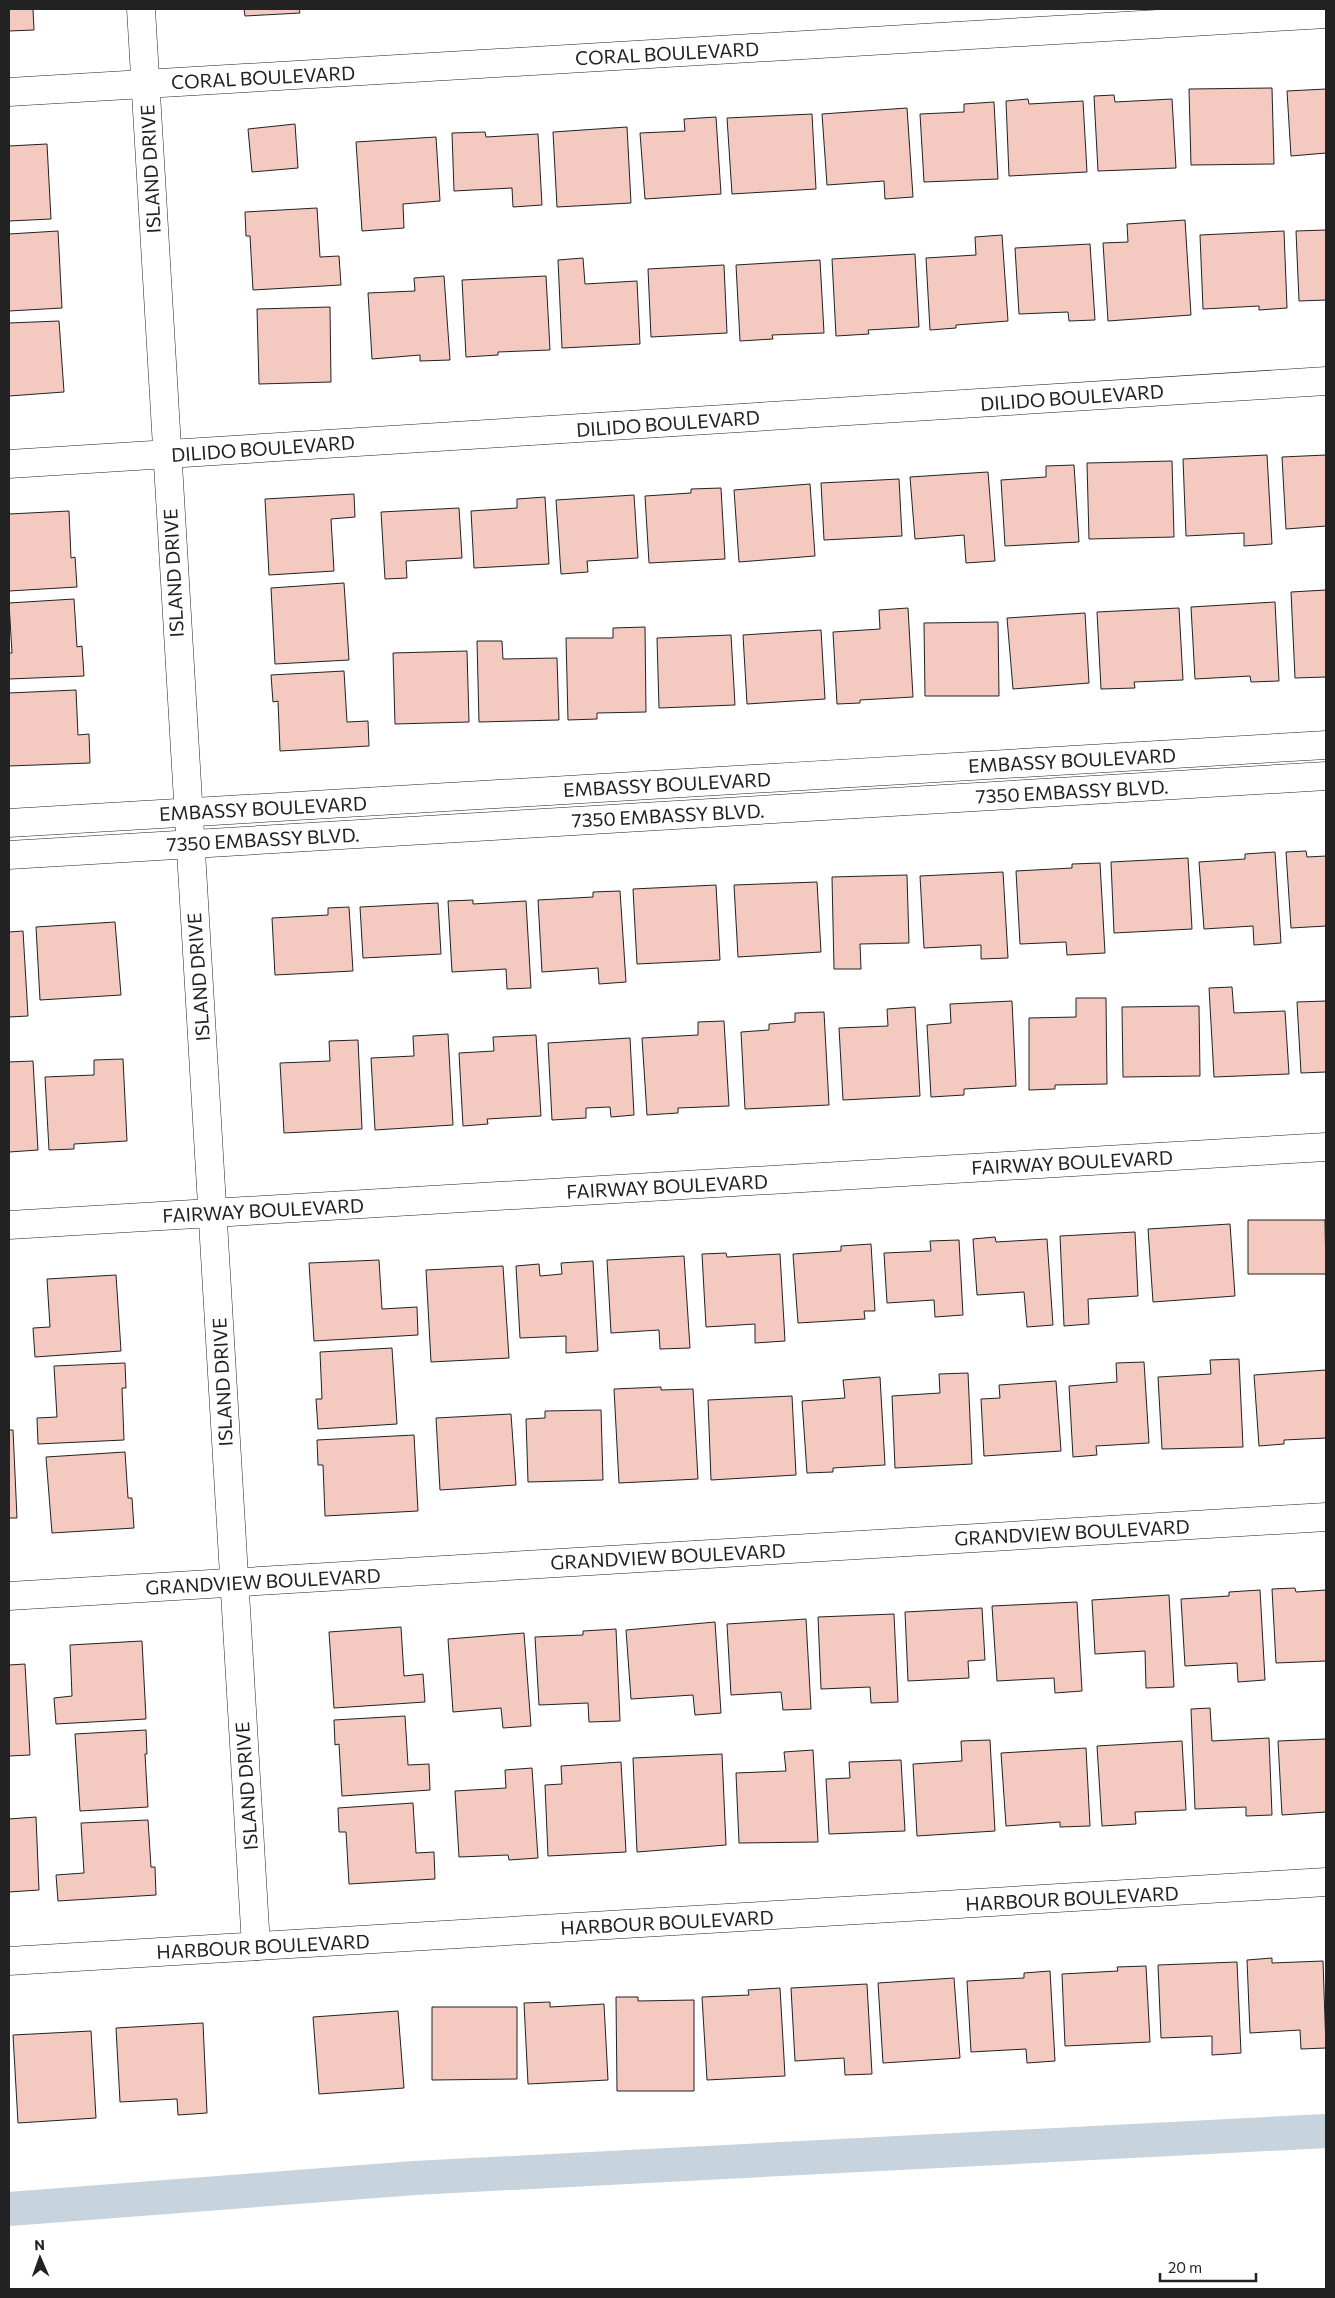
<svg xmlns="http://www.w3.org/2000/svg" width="1335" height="2298" font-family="Commissioner,sans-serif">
<rect width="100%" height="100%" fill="#fff"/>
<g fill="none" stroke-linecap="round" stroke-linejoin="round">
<path stroke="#c7d3dd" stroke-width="34" d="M 9,2209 L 415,2178 L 1326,2131"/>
</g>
<g fill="#f3c9c0" stroke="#222">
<path d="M 9,9 L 33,9 L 34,30 L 9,31 Z"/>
<path d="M 244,9 L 299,9 L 300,13 L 245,16 Z"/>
<path d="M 1272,88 L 1274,164 L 1191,165 L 1189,89 Z"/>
<path d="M 1326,89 L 1326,153 L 1291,156 L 1287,91 Z"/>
<path d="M 1114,95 L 1115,102 L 1172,99 L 1176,168 L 1098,171 L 1094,96 Z"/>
<path d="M 1028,99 L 1029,104 L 1083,101 L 1087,172 L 1009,176 L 1006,101 Z"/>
<path d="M 994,102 L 998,179 L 924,182 L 920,114 L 964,112 L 964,104 Z"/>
<path d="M 907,108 L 913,197 L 885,199 L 884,181 L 827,185 L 822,114 Z"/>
<path d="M 812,114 L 816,189 L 732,194 L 727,118 Z"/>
<path d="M 716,117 L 721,194 L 645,199 L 640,133 L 685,131 L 684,119 Z"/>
<path d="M 295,124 L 298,168 L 252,172 L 248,129 Z"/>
<path d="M 627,127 L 631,203 L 557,207 L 553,132 Z"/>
<path d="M 485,132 L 486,137 L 538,134 L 542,205 L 513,207 L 512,188 L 454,191 L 452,133 Z"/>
<path d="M 436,137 L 440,201 L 403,204 L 404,228 L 362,231 L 356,142 Z"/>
<path d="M 47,144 L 51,219 L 9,221 L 9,146 Z"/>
<path d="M 317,208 L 320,257 L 339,256 L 341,285 L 253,290 L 250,236 L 246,236 L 245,212 Z"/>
<path d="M 1185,220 L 1191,315 L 1108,321 L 1103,243 L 1128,242 L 1127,224 Z"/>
<path d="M 1326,230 L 1326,300 L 1299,301 L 1296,231 Z"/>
<path d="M 58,231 L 62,308 L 9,311 L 9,234 Z"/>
<path d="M 1284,231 L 1287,308 L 1259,310 L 1259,306 L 1203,309 L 1200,235 Z"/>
<path d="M 1002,235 L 1008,321 L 956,325 L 956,328 L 930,330 L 926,258 L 976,255 L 975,237 Z"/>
<path d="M 1090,244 L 1095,320 L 1069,321 L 1068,312 L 1019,314 L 1015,248 Z"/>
<path d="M 915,254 L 919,327 L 868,330 L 869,334 L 836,336 L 832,259 Z"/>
<path d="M 583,258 L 585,284 L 637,281 L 640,344 L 562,348 L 558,260 Z"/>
<path d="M 820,260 L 824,333 L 772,335 L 773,339 L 740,341 L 736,265 Z"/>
<path d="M 724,265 L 727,333 L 651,337 L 648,269 Z"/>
<path d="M 444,276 L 450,360 L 420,361 L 420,355 L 372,359 L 368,293 L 415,291 L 414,278 Z"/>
<path d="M 546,276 L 550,350 L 498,352 L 498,355 L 466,357 L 462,280 Z"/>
<path d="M 330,307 L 331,382 L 259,384 L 257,309 Z"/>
<path d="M 59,321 L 64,392 L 9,396 L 9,323 Z"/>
<path d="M 1267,455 L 1272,544 L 1244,546 L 1244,533 L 1186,536 L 1183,459 Z"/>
<path d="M 1326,455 L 1326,526 L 1286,529 L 1282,457 Z"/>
<path d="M 1172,461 L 1174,537 L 1089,539 L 1087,463 Z"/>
<path d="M 1074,465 L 1079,542 L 1005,546 L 1001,480 L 1046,477 L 1046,466 Z"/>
<path d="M 988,472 L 995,561 L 966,563 L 964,535 L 915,539 L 910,477 Z"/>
<path d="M 899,479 L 902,536 L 824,540 L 821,483 Z"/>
<path d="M 810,484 L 815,556 L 739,562 L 734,490 Z"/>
<path d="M 721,488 L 725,559 L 649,563 L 645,496 L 691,493 L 691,489 Z"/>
<path d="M 354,494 L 355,517 L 331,519 L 334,571 L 269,575 L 265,499 Z"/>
<path d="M 634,495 L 638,558 L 587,561 L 588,572 L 561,574 L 556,500 Z"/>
<path d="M 545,497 L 549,564 L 474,568 L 471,511 L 517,508 L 517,499 Z"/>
<path d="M 459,508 L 462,558 L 406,561 L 407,578 L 385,579 L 381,512 Z"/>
<path d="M 69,511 L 71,558 L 75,557 L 77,587 L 9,591 L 9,514 Z"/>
<path d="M 344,583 L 349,660 L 275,664 L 271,588 Z"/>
<path d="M 1326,590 L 1326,677 L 1295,678 L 1291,592 Z"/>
<path d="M 74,599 L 77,647 L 82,646 L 84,676 L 9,679 L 9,653 L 12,653 L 9,603 Z"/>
<path d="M 1275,602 L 1279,681 L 1251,682 L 1250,676 L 1195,679 L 1191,607 Z"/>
<path d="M 908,608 L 913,697 L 860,700 L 860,703 L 837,704 L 833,632 L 880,629 L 879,610 Z"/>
<path d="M 1179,608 L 1183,680 L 1134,682 L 1135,688 L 1101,689 L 1097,612 Z"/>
<path d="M 1085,613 L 1089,683 L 1013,689 L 1007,618 Z"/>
<path d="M 998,622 L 999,696 L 925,696 L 924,623 Z"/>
<path d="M 645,627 L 646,712 L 597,713 L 597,719 L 568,720 L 566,638 L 613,638 L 613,628 Z"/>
<path d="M 821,630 L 825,699 L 747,704 L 743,635 Z"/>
<path d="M 731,635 L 735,705 L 659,708 L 657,638 Z"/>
<path d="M 477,641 L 502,641 L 503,659 L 557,658 L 559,720 L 479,722 Z"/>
<path d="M 467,651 L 469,722 L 395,724 L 393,653 Z"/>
<path d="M 344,671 L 347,722 L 368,721 L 369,746 L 280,751 L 278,701 L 273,702 L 271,675 Z"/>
<path d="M 76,690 L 78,735 L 89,734 L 90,763 L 9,766 L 9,693 Z"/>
<path d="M 1306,851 L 1307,857 L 1326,856 L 1326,926 L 1291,928 L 1286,852 Z"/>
<path d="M 1275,852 L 1281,943 L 1254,945 L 1253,926 L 1204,929 L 1199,862 L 1245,859 L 1245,854 Z"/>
<path d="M 1188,858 L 1192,929 L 1114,933 L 1111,862 Z"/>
<path d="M 1100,863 L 1105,953 L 1067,955 L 1066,942 L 1020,944 L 1016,871 L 1072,868 L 1072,864 Z"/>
<path d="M 1003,872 L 1008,958 L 981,959 L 981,945 L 924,948 L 920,876 Z"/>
<path d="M 907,875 L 909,943 L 860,944 L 861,969 L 834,969 L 832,877 Z"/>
<path d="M 817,882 L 821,952 L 738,957 L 734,885 Z"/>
<path d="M 716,885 L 720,960 L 637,964 L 633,889 Z"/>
<path d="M 620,891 L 626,982 L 599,984 L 598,968 L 542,972 L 538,900 L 593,897 L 593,892 Z"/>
<path d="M 473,900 L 473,904 L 526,901 L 531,988 L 507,989 L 506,969 L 452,972 L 448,901 Z"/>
<path d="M 438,903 L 441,954 L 363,958 L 360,907 Z"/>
<path d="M 349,907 L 353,971 L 275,975 L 272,918 L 328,915 L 328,908 Z"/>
<path d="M 115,922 L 121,995 L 40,1000 L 36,927 Z"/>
<path d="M 23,931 L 28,1016 L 9,1017 L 9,932 Z"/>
<path d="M 1232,987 L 1234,1013 L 1285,1011 L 1289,1074 L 1214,1077 L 1209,988 Z"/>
<path d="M 1076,998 L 1106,998 L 1107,1084 L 1055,1085 L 1055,1089 L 1029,1090 L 1029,1018 L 1076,1017 Z"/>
<path d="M 1012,1001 L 1016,1086 L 964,1089 L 964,1095 L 931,1097 L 927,1025 L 951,1023 L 950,1004 Z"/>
<path d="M 1326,1001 L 1326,1072 L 1301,1073 L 1297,1002 Z"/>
<path d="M 1199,1006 L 1200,1076 L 1123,1077 L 1122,1007 Z"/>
<path d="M 915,1007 L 920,1096 L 843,1100 L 839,1028 L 888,1026 L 887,1009 Z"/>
<path d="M 824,1012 L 829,1105 L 745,1109 L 741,1032 L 769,1030 L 769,1024 L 795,1022 L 795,1013 Z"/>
<path d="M 724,1021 L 729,1106 L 678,1108 L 678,1113 L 647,1115 L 642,1038 L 698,1035 L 698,1022 Z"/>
<path d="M 448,1034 L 453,1125 L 375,1130 L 371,1058 L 414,1056 L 413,1036 Z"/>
<path d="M 536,1035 L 541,1116 L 487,1119 L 488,1124 L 463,1126 L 459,1053 L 494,1051 L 493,1037 Z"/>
<path d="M 630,1038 L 634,1115 L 611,1117 L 610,1107 L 586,1108 L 586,1118 L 552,1120 L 548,1043 Z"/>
<path d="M 358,1040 L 362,1129 L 284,1133 L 280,1063 L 330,1061 L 329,1041 Z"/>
<path d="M 123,1059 L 127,1141 L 74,1144 L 74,1149 L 49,1150 L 45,1077 L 94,1075 L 94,1060 Z"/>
<path d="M 33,1061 L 38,1150 L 9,1152 L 9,1062 Z"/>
<path d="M 1248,1220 L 1325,1220 L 1326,1274 L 1248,1274 Z"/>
<path d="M 1230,1224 L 1235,1296 L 1153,1302 L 1148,1229 Z"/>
<path d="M 1135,1232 L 1138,1296 L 1088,1299 L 1089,1324 L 1064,1326 L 1060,1236 Z"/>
<path d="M 995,1237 L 996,1242 L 1047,1239 L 1053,1325 L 1027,1327 L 1024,1292 L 977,1295 L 973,1239 Z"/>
<path d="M 959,1240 L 963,1315 L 935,1317 L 934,1300 L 887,1303 L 884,1253 L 931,1251 L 930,1241 Z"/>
<path d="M 871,1244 L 875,1311 L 864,1311 L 865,1319 L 798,1323 L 793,1254 L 841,1251 L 841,1246 Z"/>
<path d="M 726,1253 L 727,1257 L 780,1254 L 785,1341 L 755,1343 L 755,1324 L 706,1327 L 702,1254 Z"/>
<path d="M 684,1256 L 690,1348 L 660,1349 L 659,1330 L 611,1333 L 607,1260 Z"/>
<path d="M 379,1260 L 382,1309 L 417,1307 L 418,1335 L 314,1341 L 309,1263 Z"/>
<path d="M 593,1261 L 598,1351 L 566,1353 L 566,1336 L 520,1338 L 516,1266 L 539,1264 L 540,1276 L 562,1274 L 561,1263 Z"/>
<path d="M 503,1266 L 509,1358 L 431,1362 L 426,1270 Z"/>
<path d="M 116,1275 L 121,1351 L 35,1357 L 33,1328 L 50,1327 L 47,1279 Z"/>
<path d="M 392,1348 L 397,1424 L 318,1429 L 316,1399 L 322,1399 L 320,1352 Z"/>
<path d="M 1239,1359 L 1243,1447 L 1162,1449 L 1158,1377 L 1211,1374 L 1210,1360 Z"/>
<path d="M 1144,1362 L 1149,1443 L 1096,1446 L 1097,1455 L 1073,1457 L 1069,1386 L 1117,1382 L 1116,1363 Z"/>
<path d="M 125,1363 L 126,1388 L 122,1388 L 124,1440 L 38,1444 L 37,1418 L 57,1417 L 54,1366 Z"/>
<path d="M 1326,1370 L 1326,1438 L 1284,1440 L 1284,1444 L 1259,1446 L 1254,1375 Z"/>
<path d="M 968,1373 L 972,1464 L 895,1468 L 892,1396 L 940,1393 L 939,1374 Z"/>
<path d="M 880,1377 L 885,1465 L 833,1468 L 833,1472 L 807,1473 L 802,1401 L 845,1398 L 843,1380 Z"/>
<path d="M 1056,1381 L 1061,1451 L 984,1456 L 981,1399 L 1000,1398 L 999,1385 Z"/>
<path d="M 661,1387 L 661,1390 L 693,1389 L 698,1479 L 619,1483 L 614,1389 Z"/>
<path d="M 792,1396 L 796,1475 L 711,1480 L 708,1400 Z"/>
<path d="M 601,1410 L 603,1480 L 528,1482 L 526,1419 L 545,1418 L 545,1411 Z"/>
<path d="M 511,1414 L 516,1485 L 440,1490 L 436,1418 Z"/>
<path d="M 9,1430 L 13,1430 L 17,1518 L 9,1518 Z"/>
<path d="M 414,1435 L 418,1511 L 325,1516 L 323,1465 L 318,1465 L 317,1440 Z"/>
<path d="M 125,1452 L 128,1498 L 132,1498 L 134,1528 L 52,1533 L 46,1457 Z"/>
<path d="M 1295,1588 L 1296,1592 L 1326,1590 L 1326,1661 L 1276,1663 L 1272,1589 Z"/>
<path d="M 1260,1590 L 1265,1680 L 1238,1682 L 1237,1663 L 1185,1666 L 1181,1599 L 1229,1596 L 1229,1592 Z"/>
<path d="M 1169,1595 L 1174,1687 L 1146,1688 L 1145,1651 L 1095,1654 L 1092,1600 Z"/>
<path d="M 1077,1602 L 1082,1691 L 1055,1693 L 1054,1678 L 997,1681 L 992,1606 Z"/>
<path d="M 982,1608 L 985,1660 L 968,1661 L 969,1678 L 908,1681 L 905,1612 Z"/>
<path d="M 894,1614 L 898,1702 L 871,1703 L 870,1687 L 821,1689 L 818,1617 Z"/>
<path d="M 806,1619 L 811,1709 L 783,1710 L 781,1692 L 731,1695 L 727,1624 Z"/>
<path d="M 715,1622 L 721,1713 L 695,1715 L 693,1695 L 631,1699 L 626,1630 Z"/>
<path d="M 401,1627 L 404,1676 L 423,1674 L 425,1702 L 334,1708 L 329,1632 Z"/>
<path d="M 616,1629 L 620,1721 L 589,1722 L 588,1703 L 539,1705 L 535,1637 L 583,1635 L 583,1631 Z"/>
<path d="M 524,1633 L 531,1726 L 503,1728 L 501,1708 L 453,1712 L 448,1639 Z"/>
<path d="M 142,1641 L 146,1719 L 56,1724 L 54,1698 L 72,1696 L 70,1645 Z"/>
<path d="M 25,1664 L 30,1755 L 9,1756 L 9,1665 Z"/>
<path d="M 1210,1708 L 1212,1741 L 1269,1738 L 1272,1815 L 1246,1816 L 1246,1807 L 1195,1809 L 1191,1709 Z"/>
<path d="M 405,1716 L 408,1765 L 429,1764 L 430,1790 L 342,1796 L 339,1744 L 335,1745 L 334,1720 Z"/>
<path d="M 146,1730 L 147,1754 L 145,1754 L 148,1807 L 80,1811 L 75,1734 Z"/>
<path d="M 1326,1739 L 1326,1812 L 1282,1815 L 1278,1741 Z"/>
<path d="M 990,1740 L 995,1831 L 917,1836 L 913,1764 L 962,1761 L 961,1741 Z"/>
<path d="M 1182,1741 L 1186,1810 L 1135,1812 L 1136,1824 L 1102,1826 L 1097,1746 Z"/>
<path d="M 1086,1748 L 1090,1826 L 1060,1827 L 1060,1822 L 1006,1826 L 1001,1753 Z"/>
<path d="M 813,1750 L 818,1842 L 739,1843 L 736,1773 L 786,1771 L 784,1752 Z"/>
<path d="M 722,1754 L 726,1845 L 637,1852 L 633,1758 Z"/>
<path d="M 901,1760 L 905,1831 L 829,1834 L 826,1779 L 850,1778 L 849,1762 Z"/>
<path d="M 621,1762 L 626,1852 L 548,1856 L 545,1785 L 562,1784 L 561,1766 Z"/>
<path d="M 532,1768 L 538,1858 L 509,1860 L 508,1855 L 459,1857 L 455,1791 L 506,1788 L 505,1770 Z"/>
<path d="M 413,1803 L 416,1853 L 434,1852 L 435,1879 L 349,1884 L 346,1832 L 339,1832 L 338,1808 Z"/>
<path d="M 36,1817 L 39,1890 L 9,1892 L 9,1819 Z"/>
<path d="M 148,1820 L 151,1867 L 155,1867 L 156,1895 L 58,1901 L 56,1875 L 84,1873 L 81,1823 Z"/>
<path d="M 1272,1958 L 1272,1963 L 1323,1961 L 1326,2048 L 1301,2049 L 1300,2030 L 1250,2033 L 1247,1960 Z"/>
<path d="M 1237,1962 L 1241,2053 L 1212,2055 L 1212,2036 L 1161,2038 L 1158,1965 Z"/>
<path d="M 1146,1966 L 1150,2042 L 1065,2046 L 1062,1974 L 1118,1971 L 1117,1967 Z"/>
<path d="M 1050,1971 L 1055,2061 L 1027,2063 L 1026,2049 L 971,2052 L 967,1981 L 1024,1978 L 1024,1973 Z"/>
<path d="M 954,1978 L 960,2058 L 883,2063 L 878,1983 Z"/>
<path d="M 867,1984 L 872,2074 L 845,2075 L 844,2058 L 795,2061 L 791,1988 Z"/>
<path d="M 780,1988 L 785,2076 L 707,2080 L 702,1997 L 749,1995 L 748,1990 Z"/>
<path d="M 616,1997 L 638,1997 L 638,2001 L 694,2000 L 694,2091 L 617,2091 Z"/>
<path d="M 550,2002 L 550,2007 L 604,2004 L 608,2080 L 528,2084 L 524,2003 Z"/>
<path d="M 432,2007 L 517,2007 L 517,2079 L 432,2080 Z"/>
<path d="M 398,2011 L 404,2088 L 319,2094 L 313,2017 Z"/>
<path d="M 203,2023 L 207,2113 L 178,2115 L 177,2099 L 120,2102 L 116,2028 Z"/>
<path d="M 91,2031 L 96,2118 L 18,2123 L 13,2035 Z"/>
</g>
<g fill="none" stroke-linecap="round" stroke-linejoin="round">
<g stroke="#222" stroke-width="29">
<g id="minor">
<path d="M 141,9 L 256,1946"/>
<path d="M 9,92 L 1326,14"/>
<path d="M 9,464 L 1326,381"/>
<path d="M 9,823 L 1326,745"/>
<path d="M 9,855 L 1326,776"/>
<path d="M 9,1225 L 1326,1147"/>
<path d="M 9,1596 L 1326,1517"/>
<path d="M 9,1961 L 1326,1882"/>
</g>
</g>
<use href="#minor" stroke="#fff" stroke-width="28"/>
</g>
<g text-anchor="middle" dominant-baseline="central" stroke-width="4" stroke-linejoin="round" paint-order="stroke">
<g font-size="19" fill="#222" stroke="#fff">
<text transform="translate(667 53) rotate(-3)">CORAL BOULEVARD</text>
<text transform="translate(263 77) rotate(-3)">CORAL BOULEVARD</text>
<text transform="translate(150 169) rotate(-93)">ISLAND DRIVE</text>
<text transform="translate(1072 397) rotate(-4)">DILIDO BOULEVARD</text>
<text transform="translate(668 423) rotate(-4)">DILIDO BOULEVARD</text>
<text transform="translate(263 448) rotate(-4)">DILIDO BOULEVARD</text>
<text transform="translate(173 573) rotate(-93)">ISLAND DRIVE</text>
<text transform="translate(1072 760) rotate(-3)">EMBASSY BOULEVARD</text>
<text transform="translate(667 784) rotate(-3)">EMBASSY BOULEVARD</text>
<text transform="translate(1072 791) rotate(-3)">7350 EMBASSY BLVD.</text>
<text transform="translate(263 808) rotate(-3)">EMBASSY BOULEVARD</text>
<text transform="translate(668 815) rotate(-3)">7350 EMBASSY BLVD.</text>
<text transform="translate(263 839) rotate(-3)">7350 EMBASSY BLVD.</text>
<text transform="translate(198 977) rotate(-94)">ISLAND DRIVE</text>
<text transform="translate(1072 1162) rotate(-3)">FAIRWAY BOULEVARD</text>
<text transform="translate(667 1186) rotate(-3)">FAIRWAY BOULEVARD</text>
<text transform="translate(263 1210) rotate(-3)">FAIRWAY BOULEVARD</text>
<text transform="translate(222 1382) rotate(-93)">ISLAND DRIVE</text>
<text transform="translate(1072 1532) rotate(-3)">GRANDVIEW BOULEVARD</text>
<text transform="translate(668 1556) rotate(-3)">GRANDVIEW BOULEVARD</text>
<text transform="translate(263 1581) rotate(-3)">GRANDVIEW BOULEVARD</text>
<text transform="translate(246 1786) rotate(-94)">ISLAND DRIVE</text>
<text transform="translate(1072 1898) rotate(-3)">HARBOUR BOULEVARD</text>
<text transform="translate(667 1922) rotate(-3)">HARBOUR BOULEVARD</text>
<text transform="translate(263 1946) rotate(-3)">HARBOUR BOULEVARD</text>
</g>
</g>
<rect width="1335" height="2298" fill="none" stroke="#222222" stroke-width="20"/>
<g transform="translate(40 2258) rotate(358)" stroke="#ffffff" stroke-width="4" paint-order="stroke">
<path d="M0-4L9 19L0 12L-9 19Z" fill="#222222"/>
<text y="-8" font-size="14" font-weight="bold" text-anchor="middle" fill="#222222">N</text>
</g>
<path d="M1160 2273v8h96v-8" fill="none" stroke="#222222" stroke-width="2.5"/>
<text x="1168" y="2273" font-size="15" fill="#222222" stroke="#ffffff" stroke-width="4" paint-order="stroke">20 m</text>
</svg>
